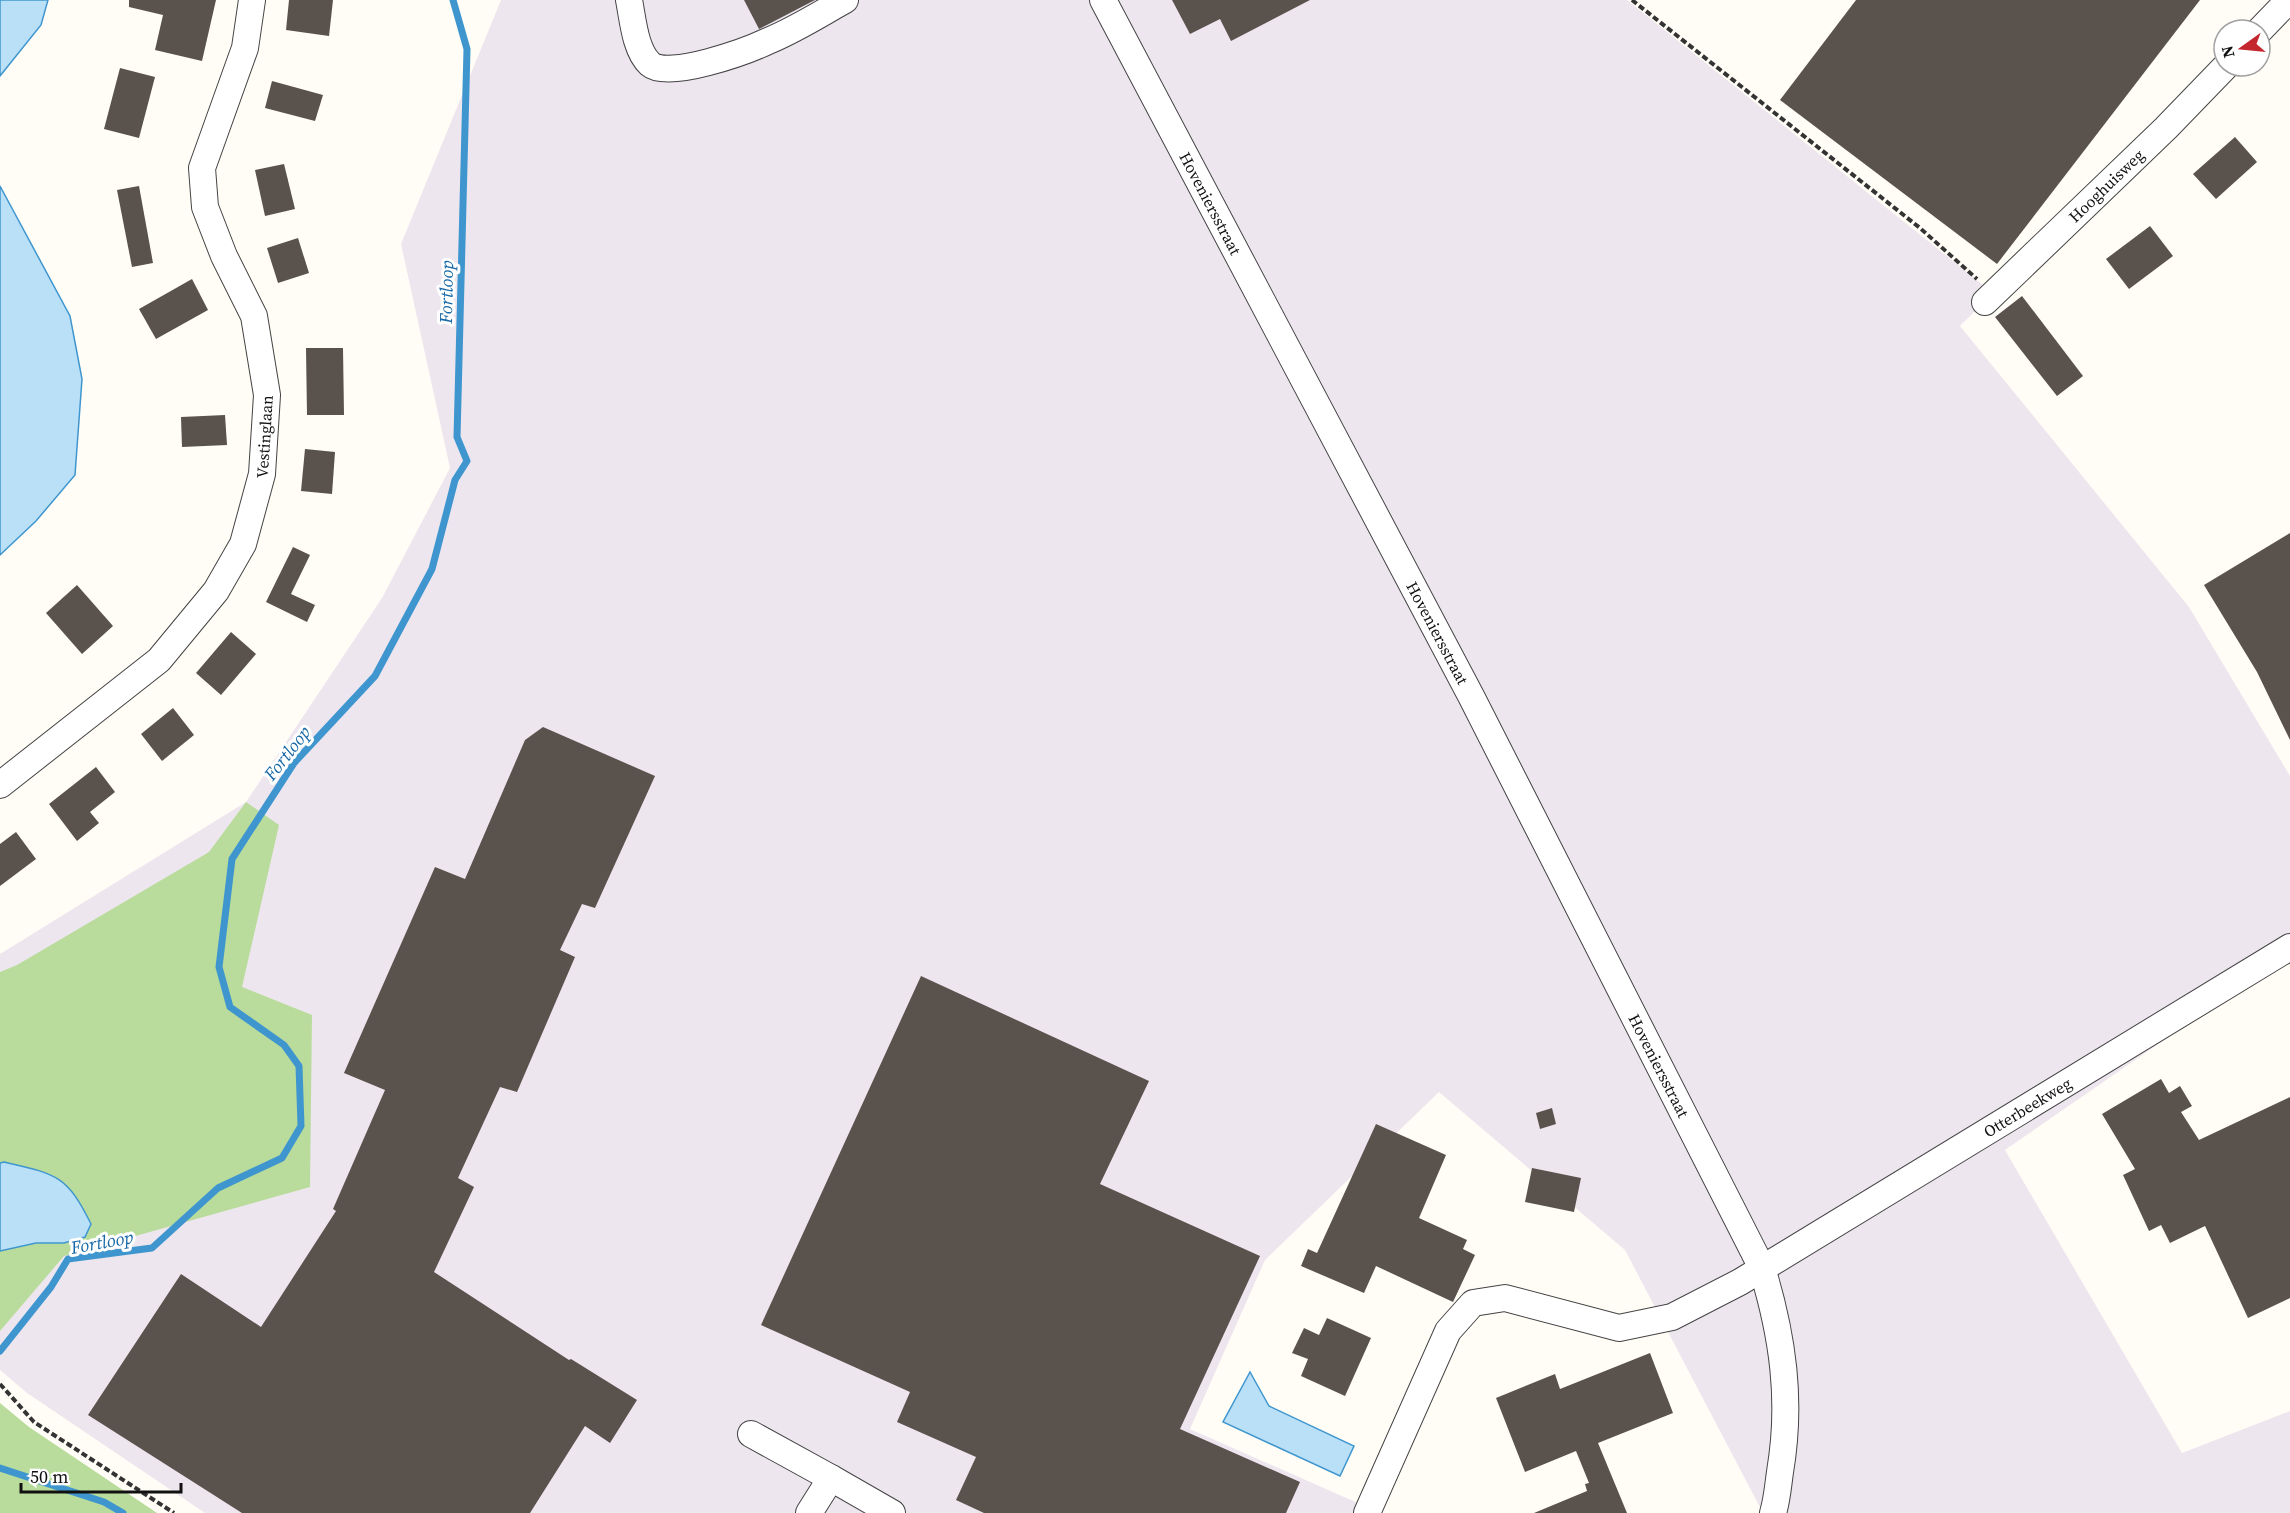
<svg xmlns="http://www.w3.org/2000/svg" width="2290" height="1513" font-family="'Source Serif 4',serif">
<rect width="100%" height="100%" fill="#fffdf5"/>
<path fill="#eee6ef" d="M 501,0 L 1627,0 L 1993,293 L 1960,326 L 2189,607 L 2290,776 L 2290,953 L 2005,1150 L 2182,1453 L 2290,1411 L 2290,1513 L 1763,1513 L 1625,1250 L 1439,1092 L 1265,1260 L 1190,1429 L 1360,1504 L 1355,1513 L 205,1513 L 27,1393 L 0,1370 L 0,954 L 246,802 L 382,598 L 450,468 L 401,244 Z"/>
<g fill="#b9dc9c">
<path d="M 246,802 L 279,825 L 242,987 L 312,1015 L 310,1187 L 64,1256 L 0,1331 L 0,972 L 17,965 L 209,852 Z"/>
<path d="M 0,1403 L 29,1427 L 157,1513 L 0,1513 Z"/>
</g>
<g fill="#b9e0f7" stroke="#3f96cf" stroke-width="1.5">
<path d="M 0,0 L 48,0 L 41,25 L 0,76 Z"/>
<path d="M 0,186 L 70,316 L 82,379 L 75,475 L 36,521 L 0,555 Z"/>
<path d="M 4,1162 C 56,1174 67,1175 91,1224 L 85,1237 L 64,1243 L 36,1243 L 0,1251 L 0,1163 Z"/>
<path d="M 1250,1372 L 1269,1406 L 1354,1446 L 1340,1476 L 1223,1422 Z"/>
</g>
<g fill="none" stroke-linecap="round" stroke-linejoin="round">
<g stroke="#3f96cf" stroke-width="7">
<path d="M 0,1351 L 51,1287 L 68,1259 L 152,1248 L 218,1188 L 282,1158 L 301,1126 L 299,1066 L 284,1045 L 230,1007 L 219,967 L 232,859 L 294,763 L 375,676 L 432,569 L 455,480 L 467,461 L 457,437 L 467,49 L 453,0"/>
<path d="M 0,1468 L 104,1502 L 123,1513"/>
</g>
</g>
<g fill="#5a524d">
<path d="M 129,0 L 216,0 L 202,61 L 155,50 L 163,15 L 129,7 Z"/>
<path d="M 289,0 L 333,0 L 329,36 L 286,30 Z"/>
<path d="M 744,0 L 815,0 L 759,29 Z"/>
<path d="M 1172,0 L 1310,0 L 1231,41 L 1220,19 L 1190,34 Z"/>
<path d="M 1856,0 L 2200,0 L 1997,264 L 1780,100 Z"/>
<path d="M 120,68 L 155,77 L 139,138 L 104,129 Z"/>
<path d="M 272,81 L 323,95 L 315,121 L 265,108 Z"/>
<path d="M 2235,137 L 2257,162 L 2216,199 L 2193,174 Z"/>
<path d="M 284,164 L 295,209 L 265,216 L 255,170 Z"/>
<path d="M 139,186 L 153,263 L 132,267 L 117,190 Z"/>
<path d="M 2150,226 L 2173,256 L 2129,289 L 2106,259 Z"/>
<path d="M 298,238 L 309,273 L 278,283 L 267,248 Z"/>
<path d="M 192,279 L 208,310 L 156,339 L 139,309 Z"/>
<path d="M 2022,296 L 2083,376 L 2057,396 L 1995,317 Z"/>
<path d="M 306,348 L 343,348 L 344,415 L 307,415 Z"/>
<path d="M 225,415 L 227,445 L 182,447 L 181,417 Z"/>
<path d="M 305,449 L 335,452 L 332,494 L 301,491 Z"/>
<path d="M 2290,533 L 2290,740 L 2257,672 L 2204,585 Z"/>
<path d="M 293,547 L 310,555 L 291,594 L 315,605 L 307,622 L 266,602 Z"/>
<path d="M 77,585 L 113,626 L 82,654 L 46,613 Z"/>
<path d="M 231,632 L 256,654 L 221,695 L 196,673 Z"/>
<path d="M 173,708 L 194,735 L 162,761 L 141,734 Z"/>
<path d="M 543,727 L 655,776 L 595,908 L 582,904 L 560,950 L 575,957 L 517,1092 L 500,1087 L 458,1178 L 474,1187 L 434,1272 L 569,1360 L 571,1359 L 637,1400 L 610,1443 L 585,1426 L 530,1513 L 242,1513 L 88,1415 L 181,1274 L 261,1327 L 336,1211 L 333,1209 L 385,1090 L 344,1073 L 435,867 L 465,879 L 525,740 Z"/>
<path d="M 96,767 L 115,792 L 90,812 L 99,823 L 77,841 L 49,804 Z"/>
<path d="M 16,832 L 36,859 L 0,886 L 0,844 Z"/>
<path d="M 921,976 L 1149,1081 L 1100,1184 L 1260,1256 L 1180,1429 L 1300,1482 L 1286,1513 L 984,1513 L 956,1500 L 976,1457 L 897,1422 L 910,1392 L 761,1325 Z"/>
<path d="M 2161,1079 L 2169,1093 L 2180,1086 L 2192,1106 L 2181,1112 L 2199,1140 L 2290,1097 L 2290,1298 L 2248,1318 L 2205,1226 L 2170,1243 L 2161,1225 L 2149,1231 L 2123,1175 L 2135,1169 L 2102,1114 Z"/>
<path d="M 1552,1108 L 1556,1124 L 1540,1129 L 1536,1113 Z"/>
<path d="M 1376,1124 L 1446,1155 L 1419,1218 L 1467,1240 L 1463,1249 L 1475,1255 L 1453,1302 L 1376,1266 L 1364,1293 L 1301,1266 L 1308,1249 L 1317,1253 Z"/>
<path d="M 1532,1168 L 1581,1178 L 1574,1212 L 1525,1202 Z"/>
<path d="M 1327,1318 L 1371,1338 L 1345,1396 L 1301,1376 L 1308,1359 L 1292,1353 L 1304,1328 L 1319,1335 Z"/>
<path d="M 1650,1353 L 1673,1413 L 1598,1443 L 1627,1513 L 1534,1513 L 1587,1491 L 1585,1484 L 1589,1483 L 1576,1451 L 1525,1472 L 1496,1398 L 1555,1374 L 1560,1389 Z"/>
</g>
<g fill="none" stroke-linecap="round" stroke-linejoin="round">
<g stroke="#444" stroke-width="28">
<g id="minor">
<path d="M 629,0 C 633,20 635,50 650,64 C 668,80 747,51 768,41 C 795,30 820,14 845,0"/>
<path id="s1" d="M 1103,0 L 1471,696 L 1762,1268 C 1783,1337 1792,1401 1780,1472 C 1778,1486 1777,1500 1773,1513"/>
<path d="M 2260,30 L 2289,0"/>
<path id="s2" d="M 1985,302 L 2166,128 L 2226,66"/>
<path id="s3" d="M 0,785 L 159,660 L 216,591 L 243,544 L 262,474 L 267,395 L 254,316 L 224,256 L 205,207 L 202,168 L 245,48 L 252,0"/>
<path d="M 751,1434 L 831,1478"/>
<path d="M 809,1513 L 831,1478 L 892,1513"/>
<path id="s4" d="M 1367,1513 L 1448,1331 L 1473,1303 L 1505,1298 L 1619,1328 L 1672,1317 L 1740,1282 L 2290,947"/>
</g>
</g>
<g stroke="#333" stroke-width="4" stroke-dasharray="6 3" stroke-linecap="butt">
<path d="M 1632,0 L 1920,228 L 1977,279"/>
<path d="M 0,1384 L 34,1422 L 174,1513"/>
</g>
<use href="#minor" stroke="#fff" stroke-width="26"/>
</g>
<g text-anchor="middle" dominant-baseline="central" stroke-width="6" stroke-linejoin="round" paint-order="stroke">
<g font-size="16" fill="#111" stroke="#fff">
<text stroke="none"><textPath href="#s2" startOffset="168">Hooghuisweg</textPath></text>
<text stroke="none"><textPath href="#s1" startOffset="230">Hoveniersstraat</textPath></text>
<text stroke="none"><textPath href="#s3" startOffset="456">Vestinglaan</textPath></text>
<text stroke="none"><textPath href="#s1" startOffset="716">Hoveniersstraat</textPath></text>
<text stroke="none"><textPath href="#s1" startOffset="1202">Hoveniersstraat</textPath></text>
<text stroke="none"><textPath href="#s4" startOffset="854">Otterbeekweg</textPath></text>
</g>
<g font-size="18" font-style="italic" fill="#1768a6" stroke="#fff">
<text transform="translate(446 292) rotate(-89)">Fortloop</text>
<text transform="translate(287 753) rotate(-52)">Fortloop</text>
<text transform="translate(102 1242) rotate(-10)">Fortloop</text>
</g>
</g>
<g transform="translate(2242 48) rotate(255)"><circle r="28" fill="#ffffff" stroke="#a0a0a0" stroke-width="1.5"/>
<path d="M0-4.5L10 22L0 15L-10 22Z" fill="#c4262e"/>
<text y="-9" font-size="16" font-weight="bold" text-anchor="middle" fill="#111111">N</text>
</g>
<path d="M21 1483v9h160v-9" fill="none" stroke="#111111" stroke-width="3"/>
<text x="30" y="1483" font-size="18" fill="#111111" stroke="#ffffff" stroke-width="4.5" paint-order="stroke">50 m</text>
</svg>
